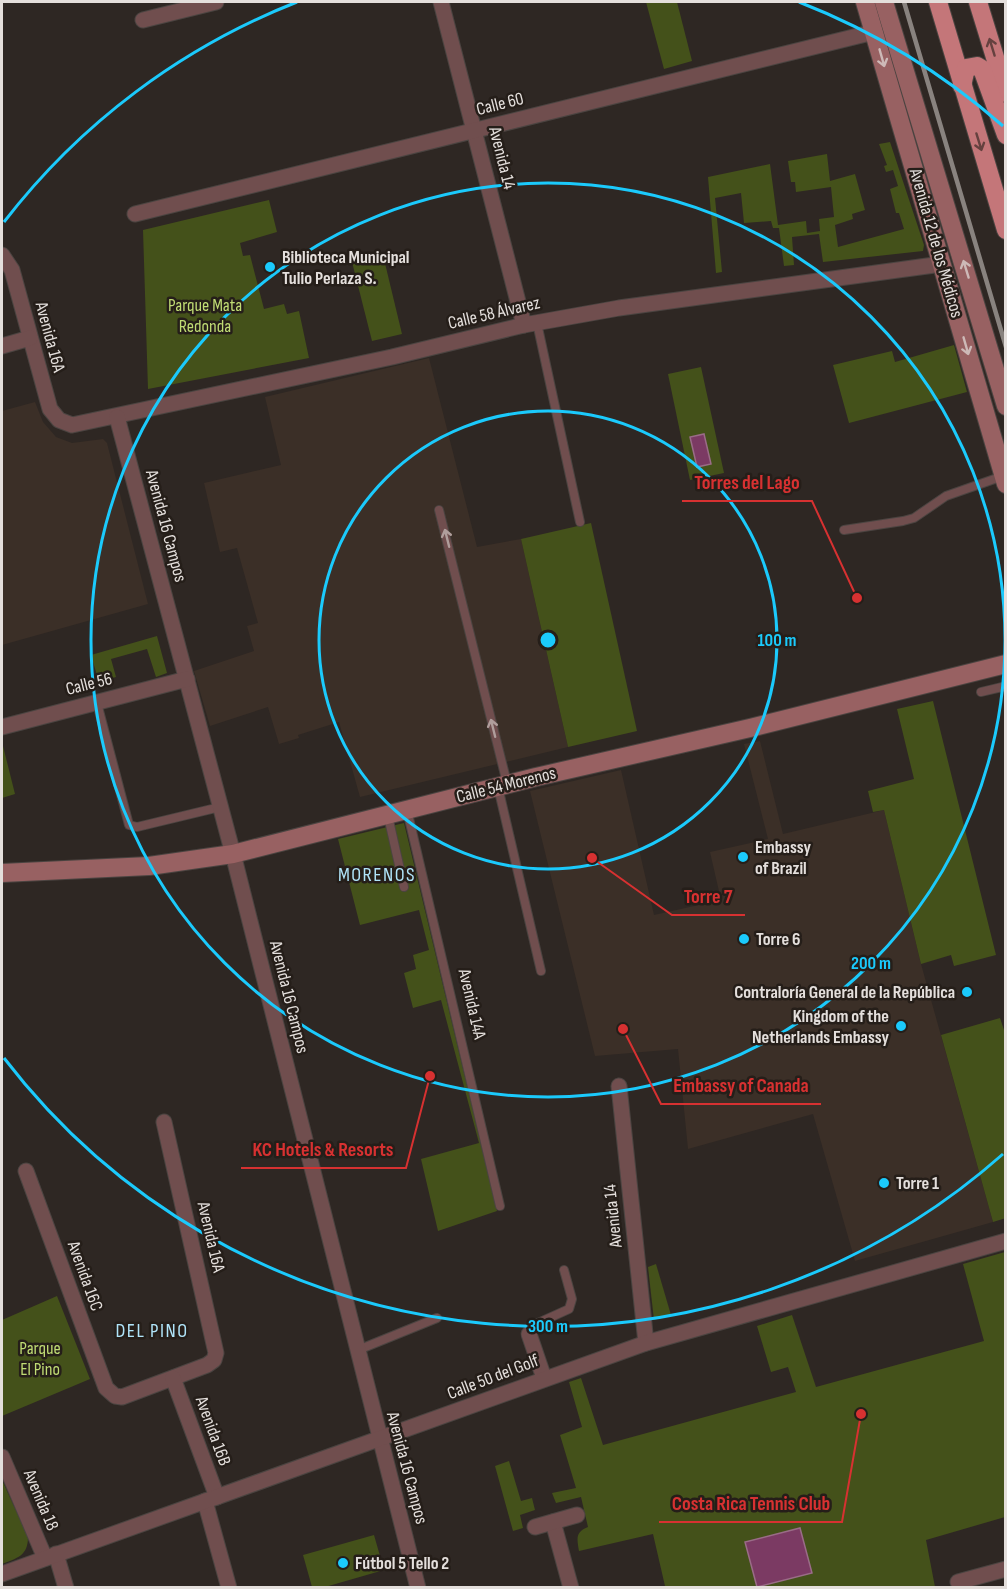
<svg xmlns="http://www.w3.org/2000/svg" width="1007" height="1589" font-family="'Sofia Sans Condensed',sans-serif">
<rect width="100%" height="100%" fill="#2e2723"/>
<g fill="#3b2f27">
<path d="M 429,358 L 477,547 L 521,539 L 568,747 L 360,797 L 339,722 L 298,735 L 299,738 L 279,744 L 268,707 L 210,726 L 194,671 L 254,651 L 247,626 L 258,623 L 237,548 L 220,552 L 204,483 L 281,465 L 265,397 Z"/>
<path d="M 35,402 L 43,422 L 56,437 L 72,443 L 103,439 L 107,443 L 148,604 L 2,645 L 2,411 Z"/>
<path d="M 760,741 L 783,834 L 884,810 L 921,964 L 993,1222 L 855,1261 L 813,1114 L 688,1149 L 678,1049 L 595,1056 L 530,791 L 621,770 L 654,915 L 721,900 L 710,852 L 768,839 L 744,744 Z"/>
</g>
<g fill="#44511a">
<path d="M 646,2 L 677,2 L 692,61 L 664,69 Z"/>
<path d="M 890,142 L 924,245 L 923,251 L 823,262 L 819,234 L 792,237 L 794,265 L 784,266 L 779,228 L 773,228 L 771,221 L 744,223 L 741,193 L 715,198 L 722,272 L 716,273 L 708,177 L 770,164 L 778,225 L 806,221 L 807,233 L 820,231 L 819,219 L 834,217 L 831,187 L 796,192 L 795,182 L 791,182 L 788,161 L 827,154 L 830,181 L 855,174 L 865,210 L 852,214 L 853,219 L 835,225 L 838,247 L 904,229 L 899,213 L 896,213 L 890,189 L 898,186 L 893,170 L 886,172 L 884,166 L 887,165 L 879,144 Z"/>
<path d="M 269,200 L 277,232 L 240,243 L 243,256 L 250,255 L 264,309 L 284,304 L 287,314 L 299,311 L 309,358 L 148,389 L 143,230 Z"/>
<path d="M 383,255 L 402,334 L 372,341 L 352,262 Z"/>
<path d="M 954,345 L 967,392 L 849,423 L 833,365 L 892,351 L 895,362 Z"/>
<path d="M 701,367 L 724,473 L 690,480 L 668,374 Z"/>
<path d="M 591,523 L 637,731 L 568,747 L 521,539 Z"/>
<path d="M 157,636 L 167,673 L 156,677 L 147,649 L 111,659 L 116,677 L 99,682 L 91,655 Z"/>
<path d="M 933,701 L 996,955 L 954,966 L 951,955 L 921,964 L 884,810 L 873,812 L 868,791 L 914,779 L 897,709 Z"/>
<path d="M 2,742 L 15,794 L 2,798 Z"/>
<path d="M 404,823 L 497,1211 L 438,1231 L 421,1159 L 479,1143 L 441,1000 L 413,1008 L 404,973 L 416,969 L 413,955 L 429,950 L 419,910 L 360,925 L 338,839 Z"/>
<path d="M 1000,1018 L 1006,1036 L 1006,1218 L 993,1222 L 941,1035 Z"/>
<path d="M 1005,1252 L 1005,1517 L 926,1540 L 935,1587 L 662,1587 L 665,1586 L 653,1534 L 579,1551 C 577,1539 575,1532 588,1527 L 581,1497 L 556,1503 L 552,1493 L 576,1488 L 560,1435 L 582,1427 L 569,1382 L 581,1378 L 603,1445 L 796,1392 L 788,1367 L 771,1372 L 757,1326 L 792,1315 L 816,1387 L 984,1341 L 963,1264 Z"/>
<path d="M 656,1264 L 671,1315 L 654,1320 L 648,1267 Z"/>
<path d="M 57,1296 L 90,1379 L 2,1416 L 2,1320 Z"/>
<path d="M 509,1461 L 521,1501 L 532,1498 L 535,1510 L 520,1515 L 523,1528 L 513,1531 L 495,1466 Z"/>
<path d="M 2,1480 L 28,1537 C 28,1556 17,1558 2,1564 Z"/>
<path d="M 374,1535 L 384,1570 L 325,1587 L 312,1587 L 303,1555 Z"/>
</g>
<g fill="#7b3a63" stroke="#9a6c87" stroke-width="1.5">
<path d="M 704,434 L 711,464 L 697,467 L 690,437 Z"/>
<path d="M 800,1528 L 812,1573 L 757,1587 L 745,1542 Z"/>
</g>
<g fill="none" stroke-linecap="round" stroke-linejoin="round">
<g stroke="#4b4441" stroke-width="10">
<g id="service">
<path d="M 537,323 L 580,522"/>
<path d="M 439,510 L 507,783"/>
<path d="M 844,530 L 903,521 L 914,518 L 946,496 L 1003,476"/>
<path d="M 981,692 L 1006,686"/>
<path d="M 97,703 L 129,825 L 137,827 L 220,807"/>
<path d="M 498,787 L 541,971"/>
<path d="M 407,810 L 500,1206"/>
<path d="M 388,816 L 404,887"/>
<path d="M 529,1334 L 538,1323 L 569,1309 L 572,1299 L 564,1270"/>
<path d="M 358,1350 L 437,1318"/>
</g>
</g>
<g stroke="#4b4441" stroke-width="17">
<g id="minor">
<path d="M 441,2 L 524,325"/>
<path d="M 143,20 L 216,2"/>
<path d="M 135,214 L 874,32"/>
<path d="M 2,255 L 12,270 L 50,409 L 59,420 L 72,425 L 392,357 L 524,325 L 619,308 L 942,264"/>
<path d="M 2,346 L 30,338"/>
<path d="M 117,417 L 233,854 L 418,1588"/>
<path d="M 2,727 L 187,679"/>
<path d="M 619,1086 L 646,1343"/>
<path d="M 26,1171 L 106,1388 L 115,1396 L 122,1397 L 207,1365 L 214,1360 L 216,1353 L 164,1122"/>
<path d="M 529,1334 L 544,1378"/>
<path d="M 173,1378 L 217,1497"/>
<path d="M 2,1457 L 45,1558"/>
<path d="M 205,1501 L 229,1588"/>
<path d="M 553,1522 L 571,1588"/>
<path d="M 535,1527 L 577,1515"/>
<path d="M 56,1554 L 66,1588"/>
<path d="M 2,1574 L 646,1343 L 1006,1241"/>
<path d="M 958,1582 L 1006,1569"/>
</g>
</g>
<g stroke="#4b4441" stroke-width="20">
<g id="secondary">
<path d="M 865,2 L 1006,484"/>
<path d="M 884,2 L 1006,406"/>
<path d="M 2,873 L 149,866 L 233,854 L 536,777 L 750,728 L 1006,664"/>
</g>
</g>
<g stroke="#4b4441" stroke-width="20">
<g id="trunk">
<path d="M 938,2 L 1006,230"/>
<path d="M 978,2 L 1006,93"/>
<path d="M 962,86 L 966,68 L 977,66 L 982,69 L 1006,135"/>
</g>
</g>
<use href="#service" stroke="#704e4e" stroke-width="8"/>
<use href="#minor" stroke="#704e4e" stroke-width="15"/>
<use href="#secondary" stroke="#986162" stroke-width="18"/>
<use href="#trunk" stroke="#c47679" stroke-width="18"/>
<path stroke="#89837f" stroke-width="4.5" d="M 904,2 L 1006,347"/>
</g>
<defs><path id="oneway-shaft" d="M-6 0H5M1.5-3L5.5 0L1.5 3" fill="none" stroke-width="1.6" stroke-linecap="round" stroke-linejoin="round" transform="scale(1.5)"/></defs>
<g stroke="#65413f">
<use href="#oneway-shaft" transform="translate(992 47) rotate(-107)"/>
<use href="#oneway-shaft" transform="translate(979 142) rotate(73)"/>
</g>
<g stroke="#cdb9b7">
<use href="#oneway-shaft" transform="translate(882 58) rotate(74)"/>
<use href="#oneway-shaft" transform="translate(966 269) rotate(-107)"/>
<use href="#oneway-shaft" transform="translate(966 346) rotate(74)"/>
</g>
<g stroke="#b09e9c">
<use href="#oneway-shaft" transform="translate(447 538) rotate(-104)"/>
<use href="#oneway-shaft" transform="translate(493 728) rotate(-104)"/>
</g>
<g fill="none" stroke="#1bcafc" stroke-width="3">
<circle cx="548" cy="640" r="229"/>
<circle cx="548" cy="640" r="457"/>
<path d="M1003 1154A686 686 0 0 1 4 1058M4 222A686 686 0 0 1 297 2M799 2A686 686 0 0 1 1003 126"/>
</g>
<g fill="#1bcafc" stroke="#251e19" stroke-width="2">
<circle cx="270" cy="267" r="6"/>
<circle cx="743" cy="857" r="6"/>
<circle cx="744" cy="939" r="6"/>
<circle cx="967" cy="992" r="6"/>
<circle cx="901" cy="1026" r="6"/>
<circle cx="884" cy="1183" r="6"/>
<circle cx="343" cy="1563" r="6"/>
</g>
<g text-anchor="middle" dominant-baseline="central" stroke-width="5" stroke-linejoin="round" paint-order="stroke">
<g font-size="18" fill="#e4dfdc" stroke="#251e19">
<text transform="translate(500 104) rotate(-14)">Calle 60</text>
<text transform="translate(502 158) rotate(76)">Avenida 14</text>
<text transform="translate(936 243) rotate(74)">Avenida 12 de los Médicos</text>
<text transform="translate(494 313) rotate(-13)">Calle 58 Álvarez</text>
<text transform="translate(50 337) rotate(75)">Avenida 16A</text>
<text transform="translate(166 526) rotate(75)">Avenida 16 Campos</text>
<text transform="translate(89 684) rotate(-14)">Calle 56</text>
<text transform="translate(506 785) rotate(-14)">Calle 54 Morenos</text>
<text transform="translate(289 997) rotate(76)">Avenida 16 Campos</text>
<text transform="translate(472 1004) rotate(77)">Avenida 14A</text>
<text transform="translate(613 1216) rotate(-96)">Avenida 14</text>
<text transform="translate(211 1237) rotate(77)">Avenida 16A</text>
<text transform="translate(85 1276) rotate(70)">Avenida 16C</text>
<text transform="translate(493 1377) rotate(-21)">Calle 50 del Golf</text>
<text transform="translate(213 1431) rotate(70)">Avenida 16B</text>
<text transform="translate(407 1468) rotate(75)">Avenida 16 Campos</text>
<text transform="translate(41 1500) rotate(67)">Avenida 18</text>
</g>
<g font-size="18" font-weight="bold" fill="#e4dfdc" stroke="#251e19" text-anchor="start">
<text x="282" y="257">Biblioteca Municipal<tspan x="282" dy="21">Tulio Perlaza S.</tspan></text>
<text x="755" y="847">Embassy<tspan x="755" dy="21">of Brazil</tspan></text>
<text x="756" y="939">Torre 6</text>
<text x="955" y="992" text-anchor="end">Contraloría General de la República</text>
<text x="889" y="1016" text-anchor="end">Kingdom of the<tspan x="889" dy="21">Netherlands Embassy</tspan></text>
<text x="896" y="1183">Torre 1</text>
<text x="355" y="1563">Fútbol 5 Tello 2</text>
</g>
<g font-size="18" fill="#c0dc74" stroke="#251e19">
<text x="205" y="305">Parque Mata<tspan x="205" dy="21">Redonda</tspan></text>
<text x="40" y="1348">Parque<tspan x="40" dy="21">El Pino</tspan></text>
</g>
<g font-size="20" letter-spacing="1.5" fill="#b0e4f9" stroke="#251e19">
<text x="377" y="875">MORENOS</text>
<text x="152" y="1331">DEL PINO</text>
</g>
</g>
<circle cx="548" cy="640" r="9" fill="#1bcafc" stroke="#251e19" stroke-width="3"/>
<g font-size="18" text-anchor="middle" font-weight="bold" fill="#1bcafc" stroke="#251e19" stroke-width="5" stroke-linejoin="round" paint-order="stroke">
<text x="777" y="646">100 m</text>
<text x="871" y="969">200 m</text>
<text x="548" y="1332">300 m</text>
</g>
<path fill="none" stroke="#d73131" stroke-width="2" d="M857 598L812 501H682M592 858L672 915H745M623 1029L661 1104H821M430 1076L406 1168H241M861 1414L842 1522H659"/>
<g fill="#d73131" stroke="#251e19" stroke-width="2">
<circle cx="857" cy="598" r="6"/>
<circle cx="592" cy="858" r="6"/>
<circle cx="623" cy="1029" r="6"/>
<circle cx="430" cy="1076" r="6"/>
<circle cx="861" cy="1414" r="6"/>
</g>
<g font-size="20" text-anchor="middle" font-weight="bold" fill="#d73131" stroke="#251e19" stroke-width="5" stroke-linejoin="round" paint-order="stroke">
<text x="747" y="489">Torres del Lago</text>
<text x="708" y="903">Torre 7</text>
<text x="741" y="1092">Embassy of Canada</text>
<text x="323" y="1156">KC Hotels &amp; Resorts</text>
<text x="751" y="1510">Costa Rica Tennis Club</text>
</g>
<rect width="1007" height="1589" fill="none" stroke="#e4dfdc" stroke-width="6"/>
</svg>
